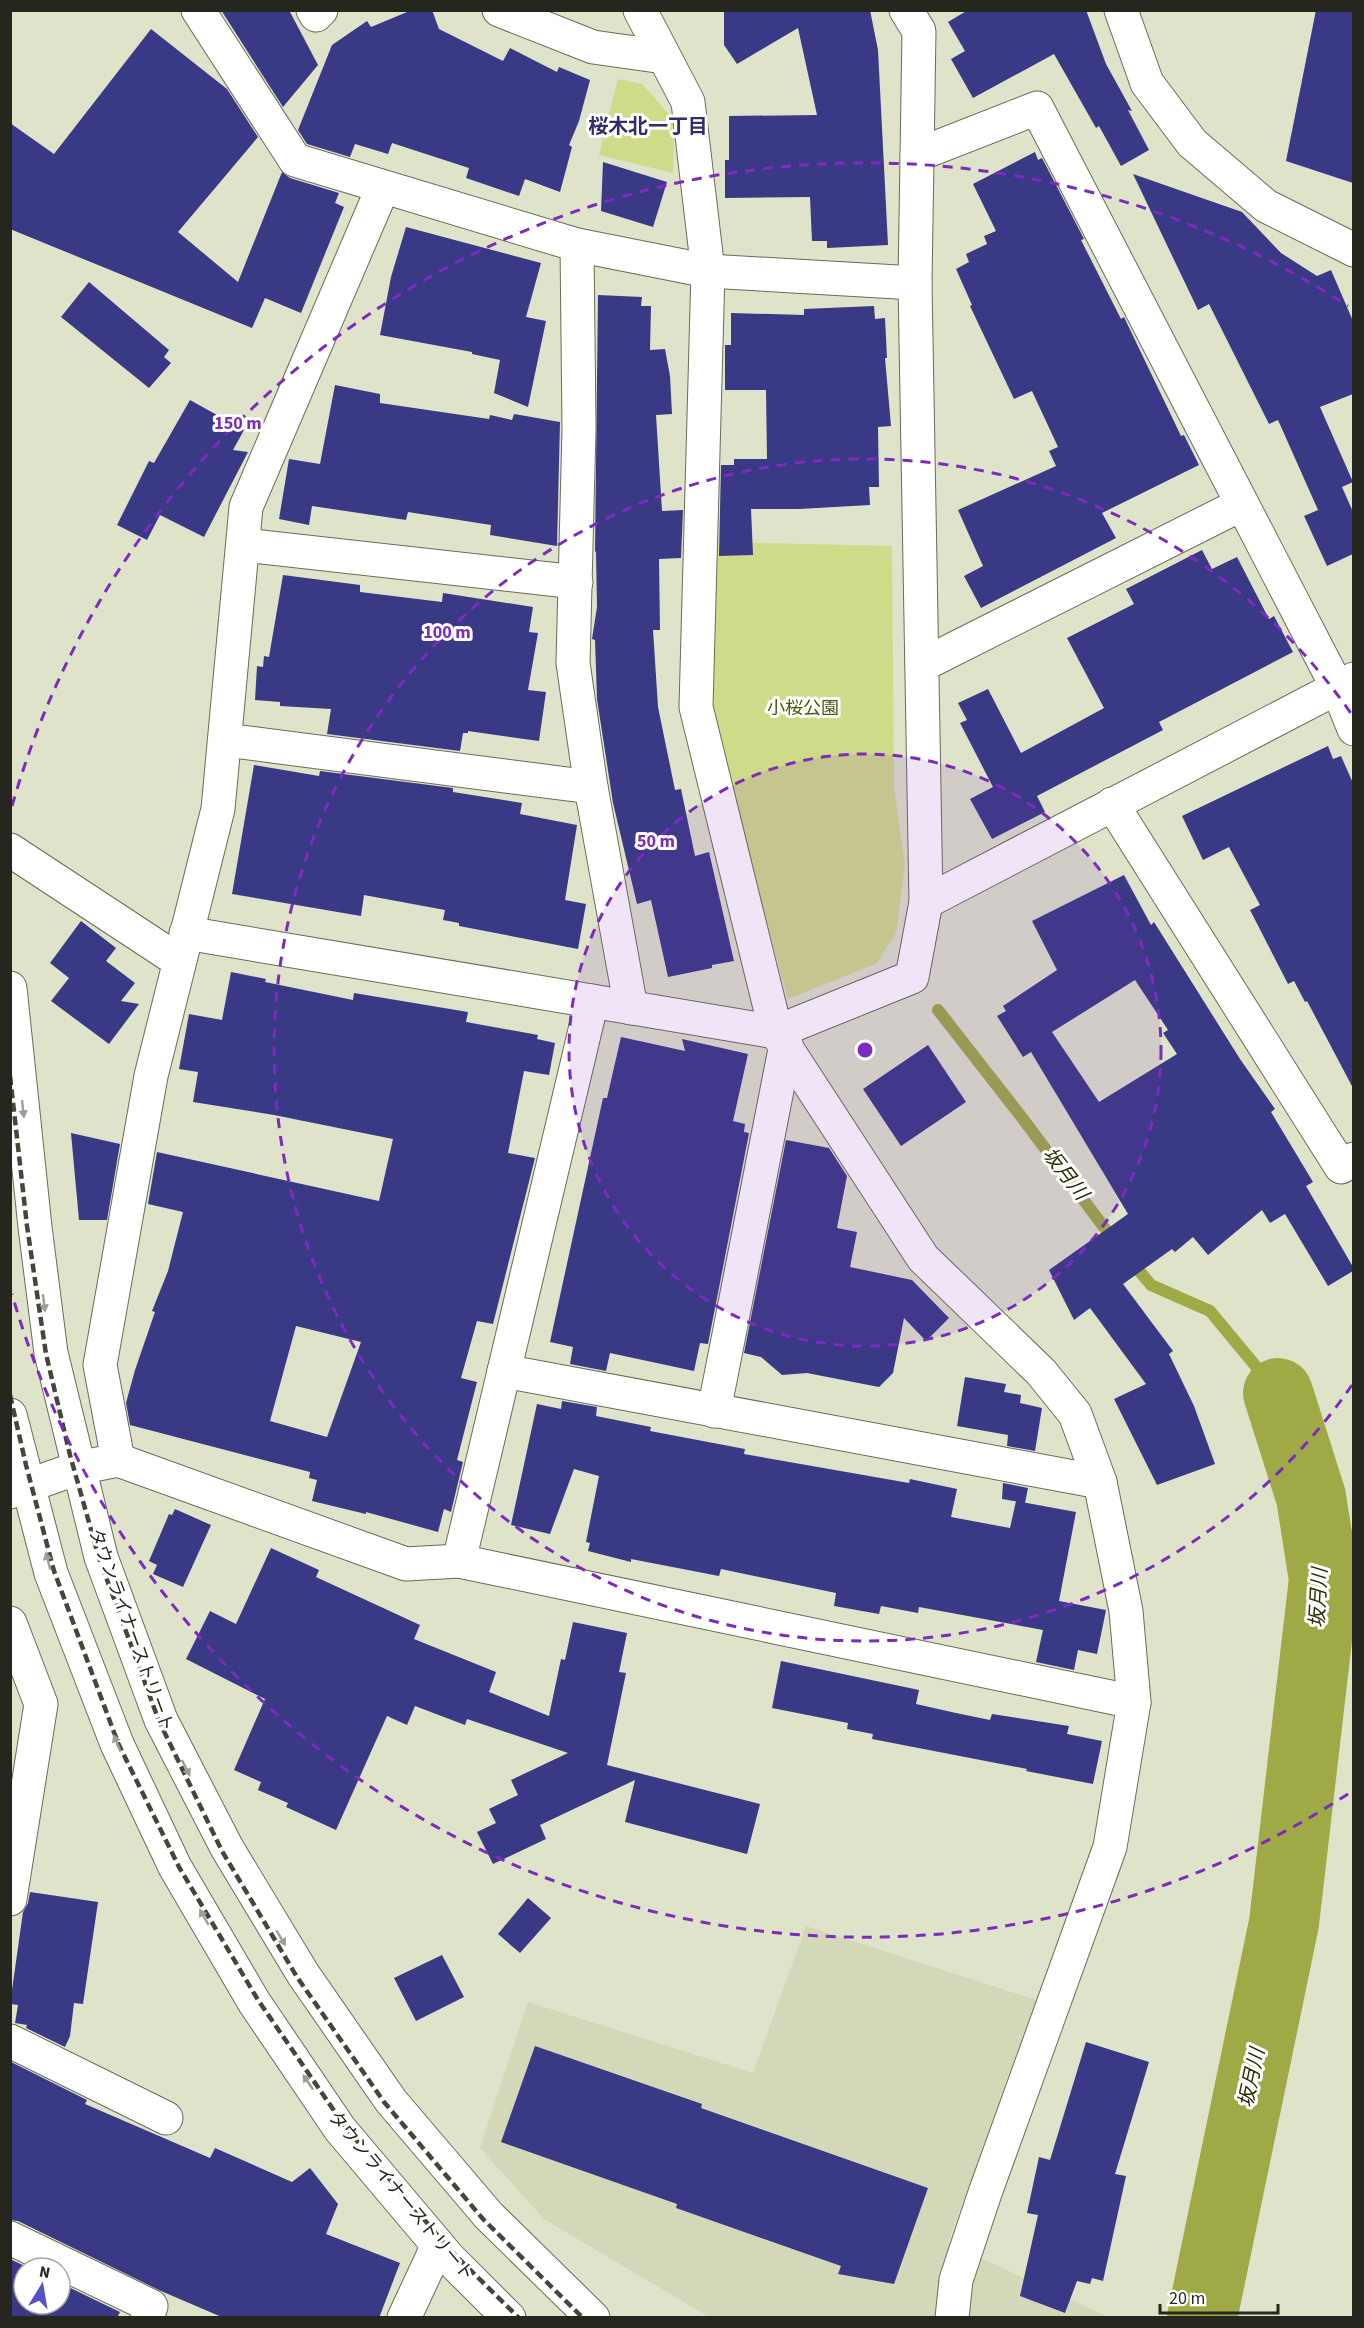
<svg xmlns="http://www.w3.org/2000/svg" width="1364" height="2328" font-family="'Source Sans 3','Noto Sans JP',sans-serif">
<rect width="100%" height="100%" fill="#dfe3ca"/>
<path fill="#d3d8b8" d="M 806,1926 L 1036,2000 L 948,2243 L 1104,2315 L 1104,2317 L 709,2317 L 544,2219 L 480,2148 L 528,2002 L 753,2073 Z"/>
<g fill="#d0db8a">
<path d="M 618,79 L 642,84 L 674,120 L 673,173 L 599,155 Z"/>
<path d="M 714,542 L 892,546 L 894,788 L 905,866 L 896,933 L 877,963 L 788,999 L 712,722 Z"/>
</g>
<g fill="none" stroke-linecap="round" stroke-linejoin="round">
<g stroke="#9faa46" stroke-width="12">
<path d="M 938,1010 L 1023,1119 L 1115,1242"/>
<path d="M 1130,1260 L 1151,1285 L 1210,1311 L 1278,1393"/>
</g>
<path stroke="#9faa46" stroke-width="70" d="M 1202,2318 L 1284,1923 L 1324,1579 L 1311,1497 L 1278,1393"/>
</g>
<g fill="#393985" fill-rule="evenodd">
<path d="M 221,10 L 289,10 L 318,65 L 283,107 Z"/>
<path d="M 412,10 L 432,10 L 439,29 L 503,61 L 510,48 L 557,72 L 559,67 L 590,80 L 579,121 L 569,145 L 572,147 L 560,192 L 525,179 L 519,196 L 466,178 L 469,168 L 392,143 L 388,154 L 355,144 L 350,157 L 307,144 L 298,130 L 332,45 L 367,21 L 371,27 Z"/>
<path d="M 724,10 L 870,10 L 878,50 L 888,245 L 827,248 L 827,241 L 812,241 L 810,197 L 725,198 L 725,160 L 729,160 L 729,116 L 817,115 L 798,28 L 737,64 L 724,45 Z"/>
<path d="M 968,10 L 1086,10 L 1106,64 L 1132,111 L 1128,110 L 1149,150 L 1121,166 L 1099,126 L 1096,128 L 1054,54 L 973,98 L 951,59 L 965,51 L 948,22 Z"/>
<path d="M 1316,10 L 1353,10 L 1353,183 L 1286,161 Z"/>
<path d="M 151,29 L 227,89 L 258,137 L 178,232 L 238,282 L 282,172 L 290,178 L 339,193 L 335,203 L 344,207 L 301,313 L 265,298 L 252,328 L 10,229 L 10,123 L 54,154 Z"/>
<path d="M 1035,152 L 1038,160 L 1042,158 L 1084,239 L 1081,240 L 1121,319 L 1124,317 L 1181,436 L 1184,435 L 1199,465 L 1102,513 L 1116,538 L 981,608 L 964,576 L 983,566 L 958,510 L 1056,466 L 1049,451 L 1058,447 L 1032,391 L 1014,399 L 970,306 L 972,305 L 956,269 L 969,262 L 966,254 L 987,244 L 984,236 L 996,231 L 973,184 Z"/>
<path d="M 603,162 L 667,182 L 653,227 L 601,211 Z"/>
<path d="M 1133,174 L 1242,212 L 1281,253 L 1317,276 L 1331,270 L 1353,321 L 1353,394 L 1320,407 L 1353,482 L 1342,487 L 1353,512 L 1353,554 L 1327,566 L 1304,516 L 1318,510 L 1278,420 L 1269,424 L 1209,304 L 1198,310 Z"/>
<path d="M 406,227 L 541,263 L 526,317 L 546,321 L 528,407 L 494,393 L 500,360 L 472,354 L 472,352 L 380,335 L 391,277 Z"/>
<path d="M 89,282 L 169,350 L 164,357 L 171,363 L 149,388 L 61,317 Z"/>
<path d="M 598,295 L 642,297 L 641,306 L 651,306 L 650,350 L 665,349 L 670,376 L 672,414 L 656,415 L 662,511 L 683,510 L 681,558 L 659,559 L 660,630 L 653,630 L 658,707 L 675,790 L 681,789 L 695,856 L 709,852 L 734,961 L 712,965 L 712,968 L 668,977 L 651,900 L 637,904 L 613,803 L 597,699 L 595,640 L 592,639 L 597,607 L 596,552 L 595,551 Z"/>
<path d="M 874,306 L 875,319 L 885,318 L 887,358 L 885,358 L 891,426 L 878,427 L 879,487 L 869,487 L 870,505 L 799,509 L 751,509 L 753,555 L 719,556 L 721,465 L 734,465 L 734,459 L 767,459 L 766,390 L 725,390 L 725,345 L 731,345 L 731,313 L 804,315 L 804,309 Z"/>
<path d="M 335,385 L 380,394 L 380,403 L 489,419 L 490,415 L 512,420 L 514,414 L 560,422 L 557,546 L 490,535 L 491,525 L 408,512 L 406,520 L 312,506 L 309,525 L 279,519 L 289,459 L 320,464 Z"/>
<path d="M 190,400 L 244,430 L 233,450 L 248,452 L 204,537 L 160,515 L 147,540 L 117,525 L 149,461 L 154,463 Z"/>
<path d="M 1202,550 L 1212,569 L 1237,557 L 1269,619 L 1274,616 L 1293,652 L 1159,722 L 1163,730 L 1037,796 L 1045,812 L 992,839 L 970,799 L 993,787 L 960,723 L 967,720 L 958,703 L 988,689 L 1021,753 L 1104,708 L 1067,638 L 1134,604 L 1126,589 Z"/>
<path d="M 283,575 L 360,585 L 360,592 L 442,602 L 443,593 L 533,607 L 529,632 L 538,633 L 528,690 L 546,692 L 539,741 L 468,731 L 468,733 L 463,733 L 460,751 L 327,734 L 331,709 L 280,706 L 280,702 L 255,700 L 257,666 L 263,667 L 264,656 L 269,657 Z"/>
<path d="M 1328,746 L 1333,759 L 1341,756 L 1353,783 L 1353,1088 L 1307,1001 L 1305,1002 L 1294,981 L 1288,984 L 1250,910 L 1260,905 L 1229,847 L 1203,860 L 1182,816 Z"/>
<path d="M 254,765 L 319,776 L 320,771 L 453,788 L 453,792 L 522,803 L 520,814 L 577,825 L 565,900 L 586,904 L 578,949 L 459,926 L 459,923 L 443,920 L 445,910 L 364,895 L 361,916 L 232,894 Z"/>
<path d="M 1124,875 L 1151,925 L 1154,922 L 1240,1059 L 1275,1109 L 1271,1112 L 1313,1182 L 1306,1186 L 1353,1267 L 1353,1271 L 1328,1286 L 1285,1214 L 1270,1223 L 1262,1210 L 1208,1255 L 1193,1237 L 1175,1252 L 1172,1249 L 1123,1284 L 1173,1351 L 1169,1354 L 1194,1406 L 1215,1464 L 1157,1485 L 1114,1399 L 1146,1384 L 1090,1308 L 1074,1320 L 1049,1270 L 1128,1214 L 1031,1052 L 1023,1057 L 997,1016 L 1006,1011 L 1003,1006 L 1057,970 L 1032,921 ZM 1135,980 L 1168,1030 L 1163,1033 L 1177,1054 L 1099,1102 L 1052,1032 Z"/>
<path d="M 81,921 L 116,948 L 106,961 L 135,983 L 121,1001 L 139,1004 L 109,1044 L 51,1001 L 69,978 L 50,963 Z"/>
<path d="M 231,972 L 266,979 L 265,982 L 353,1000 L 354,993 L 468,1012 L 466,1022 L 538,1035 L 537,1039 L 555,1043 L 549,1075 L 524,1071 L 508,1153 L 535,1158 L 493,1324 L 477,1321 L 461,1378 L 477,1382 L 457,1460 L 463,1462 L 451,1512 L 444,1509 L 438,1532 L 366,1512 L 366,1514 L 312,1501 L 317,1480 L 309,1478 L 310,1472 L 130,1425 L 126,1403 L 135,1370 L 155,1312 L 152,1311 L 168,1271 L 183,1212 L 148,1204 L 157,1152 L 379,1201 L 393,1139 L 274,1115 L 193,1102 L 198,1072 L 179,1069 L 189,1014 L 222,1020 ZM 296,1326 L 361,1342 L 327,1437 L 270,1421 Z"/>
<path d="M 621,1037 L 685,1051 L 682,1039 L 748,1054 L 733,1121 L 745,1124 L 744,1132 L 749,1133 L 708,1344 L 700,1343 L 694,1371 L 610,1353 L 606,1371 L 570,1364 L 573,1347 L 550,1342 L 603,1098 L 607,1098 Z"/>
<path d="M 928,1045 L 966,1102 L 901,1146 L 863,1089 Z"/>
<path d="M 71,1133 L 120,1144 L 107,1220 L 79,1220 Z"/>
<path d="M 786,1140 L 829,1148 L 847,1176 L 837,1228 L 857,1232 L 850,1267 L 912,1280 L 949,1318 L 926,1341 L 904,1318 L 893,1373 L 879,1387 L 807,1373 L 782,1375 L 761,1357 L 744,1353 Z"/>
<path d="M 965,1377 L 1006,1384 L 1004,1392 L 1021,1395 L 1020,1403 L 1042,1408 L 1035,1451 L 1007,1446 L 1008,1435 L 957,1426 Z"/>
<path d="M 562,1401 L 597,1407 L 596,1416 L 651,1427 L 650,1431 L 745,1449 L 744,1454 L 909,1483 L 910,1479 L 957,1489 L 951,1517 L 1010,1528 L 1016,1501 L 1076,1512 L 1059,1601 L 1106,1610 L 1097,1654 L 1078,1650 L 1074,1670 L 1036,1662 L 1043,1630 L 919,1607 L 918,1613 L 881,1606 L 879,1614 L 834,1606 L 836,1593 L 721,1569 L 719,1576 L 631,1559 L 631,1562 L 588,1551 L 590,1543 L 586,1542 L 599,1476 L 574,1469 L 550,1534 L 511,1525 L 537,1404 L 561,1409 Z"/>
<path d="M 1003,1483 L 1028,1488 L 1025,1503 L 1002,1499 Z"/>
<path d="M 175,1509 L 211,1525 L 183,1587 L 153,1574 L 157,1565 L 149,1561 L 169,1514 L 172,1515 Z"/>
<path d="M 271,1548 L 319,1570 L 316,1577 L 420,1625 L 414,1639 L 496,1672 L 489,1692 L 549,1716 L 561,1659 L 565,1660 L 573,1622 L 627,1633 L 619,1672 L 626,1673 L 607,1765 L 760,1804 L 747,1854 L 625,1822 L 635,1780 L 540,1825 L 546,1839 L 493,1864 L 477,1832 L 496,1823 L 489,1809 L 518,1795 L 511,1780 L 568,1753 L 467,1719 L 465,1725 L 415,1706 L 407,1725 L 387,1716 L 336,1830 L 286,1807 L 288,1803 L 258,1790 L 261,1782 L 234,1770 L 265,1699 L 186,1659 L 210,1611 L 236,1624 Z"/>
<path d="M 781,1661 L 919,1690 L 916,1704 L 956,1713 L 990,1720 L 992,1714 L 1069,1726 L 1067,1734 L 1102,1741 L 1093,1784 L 1026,1771 L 1027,1769 L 872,1739 L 873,1734 L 847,1729 L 848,1723 L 772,1708 Z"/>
<path d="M 30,1892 L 98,1902 L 83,2004 L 74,2003 L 70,2036 L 65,2047 L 26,2028 L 27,2025 L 15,2023 L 18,2005 L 10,2004 L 23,1912 L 28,1903 Z"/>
<path d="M 528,1898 L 551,1918 L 520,1953 L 498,1934 Z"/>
<path d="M 442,1955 L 464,1997 L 416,2021 L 394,1978 Z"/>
<path d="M 1086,2042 L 1149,2062 L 1115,2174 L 1126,2176 L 1103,2281 L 1092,2278 L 1090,2284 L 1077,2281 L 1065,2313 L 1020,2296 L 1038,2215 L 1027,2213 L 1039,2157 L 1050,2160 Z"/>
<path d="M 535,2046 L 702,2104 L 701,2108 L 928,2188 L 894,2284 L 838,2274 L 841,2266 L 676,2208 L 677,2204 L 501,2142 Z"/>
<path d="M 11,2062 L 87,2100 L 85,2104 L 210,2158 L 215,2148 L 292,2182 L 310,2168 L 338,2204 L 326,2234 L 400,2263 L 379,2318 L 224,2318 L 161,2291 L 18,2221 L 10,2220 Z"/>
<path d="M 10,2259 L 29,2268 L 24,2268 L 24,2304 L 60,2304 L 60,2283 L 120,2312 L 117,2318 L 10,2318 Z"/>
</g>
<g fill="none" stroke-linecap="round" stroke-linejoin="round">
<g stroke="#696c56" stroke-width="35">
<g id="street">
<path d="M 198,10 L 295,160 L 577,245 L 708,271 L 915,283"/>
<path d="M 313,10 L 316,15 L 321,10"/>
<path d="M 499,10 L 593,47 L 664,57"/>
<path d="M 640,10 L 688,102 L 708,271 L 696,707 L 776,1032 L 923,1258 L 1041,1372 L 1075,1414 L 1100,1482 L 1126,1611 L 1134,1702 L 1110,1847 L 985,2193 L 956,2280 L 952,2318"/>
<path d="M 1121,10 L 1147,83 L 1192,143 L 1266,206 L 1354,250"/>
<path d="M 917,155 L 1037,108 L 1337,687 L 1354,729"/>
<path d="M 577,245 L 579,429 L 573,663 L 591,787 L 631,1008"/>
<path d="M 243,545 L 576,582"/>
<path d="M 922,665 L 1242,504"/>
<path d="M 225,740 L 591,787"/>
<path d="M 1112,804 L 1341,1167 L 1354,1159"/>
<path d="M 10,850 L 179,961"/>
<path d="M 926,902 L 1354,679"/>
<path d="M 186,933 L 776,1032 L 912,977 L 926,902 L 915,283 L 919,31 L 906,10"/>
<path d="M 504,1371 L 1100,1482"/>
<path d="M 714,1411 L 786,1044"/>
<path d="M 118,1460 L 100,1365 L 151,1076 L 218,809 L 246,507 L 383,187"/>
<path d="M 10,1492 L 78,1468 L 118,1460 L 406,1564 L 459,1561 L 1134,1702"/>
<path d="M 459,1561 L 592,1001"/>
<path d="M 10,1623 L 41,1704 L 10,1899"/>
<path d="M 10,2041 L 166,2118"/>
<path d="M 10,2238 L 151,2306 L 147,2318"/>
<path d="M 404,2318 L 438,2245"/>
</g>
</g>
<g stroke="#696c56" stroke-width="35">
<g id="secondary">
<path d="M 10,988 L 35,1227 L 51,1353 L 101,1557 L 161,1720 L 227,1848 L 303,1974 L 391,2101 L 489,2216 L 593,2318"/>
<path d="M 10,1415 L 51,1573 L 117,1744 L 175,1867 L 254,2002 L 340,2129 L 448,2257 L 509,2318"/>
</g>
</g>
<use href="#street" stroke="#fff" stroke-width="33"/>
<use href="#secondary" stroke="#fff" stroke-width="33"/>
<g stroke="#45463a" stroke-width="4.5" stroke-dasharray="9 4.5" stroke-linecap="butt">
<path d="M 10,1076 L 27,1226 L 46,1354 L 70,1455 L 99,1558 L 159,1721 L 222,1851 L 297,1977 L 384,2102 L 483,2219 L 583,2318"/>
<path d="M 10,1395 L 26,1465 L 54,1571 L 118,1743 L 179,1867 L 258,2000 L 346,2128 L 451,2251 L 519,2318"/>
</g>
</g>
<defs><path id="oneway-solid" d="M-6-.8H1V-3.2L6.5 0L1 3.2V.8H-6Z" transform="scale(1.5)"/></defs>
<g fill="#9d9d99">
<use href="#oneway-solid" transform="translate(23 1109) rotate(84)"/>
<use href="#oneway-solid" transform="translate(44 1303) rotate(83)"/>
<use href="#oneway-solid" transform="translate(48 1561) rotate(-105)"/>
<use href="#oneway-solid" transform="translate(117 1743) rotate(-113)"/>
<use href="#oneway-solid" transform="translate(186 1768) rotate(63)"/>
<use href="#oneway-solid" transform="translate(204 1917) rotate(-120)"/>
<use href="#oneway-solid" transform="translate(281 1938) rotate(59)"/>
<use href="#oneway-solid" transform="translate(308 2082) rotate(-124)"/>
</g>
<circle cx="865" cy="1050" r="296" fill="#7b2cbf" fill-opacity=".12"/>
<g fill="none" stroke="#7b2cbf" stroke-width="3" stroke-dasharray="10 8">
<circle cx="865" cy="1050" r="296"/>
<path d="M1352 1385A591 591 0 1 1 1352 715"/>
<path d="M1348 1794A887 887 0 0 1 12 1294M12 806A887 887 0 0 1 1348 306"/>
</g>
<g text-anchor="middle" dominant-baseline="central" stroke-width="6" stroke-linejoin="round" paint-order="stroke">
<g font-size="18" fill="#4f560b" stroke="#fff">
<text x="803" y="708">小桜公園</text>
</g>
<g font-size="18" fill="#25261d" stroke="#fff">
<text transform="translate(131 1630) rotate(70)">タウンライナーストリート</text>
<text transform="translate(401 2196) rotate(50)">タウンライナーストリート</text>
</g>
<g font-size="20" font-weight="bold" fill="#2e2e69" stroke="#fff">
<text x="648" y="127">桜木北一丁目</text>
</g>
<g font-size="20" font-style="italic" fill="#292d02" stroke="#fff">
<text transform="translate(1065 1174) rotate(52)">坂月川</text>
<text transform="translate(1319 1598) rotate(-87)">坂月川</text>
<text transform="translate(1252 2078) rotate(-78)">坂月川</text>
</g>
</g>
<circle cx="865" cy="1050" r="9" fill="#7b2cbf" stroke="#fff" stroke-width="3"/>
<g font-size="18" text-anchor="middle" font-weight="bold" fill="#7b2cbf" stroke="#fff" stroke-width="6" stroke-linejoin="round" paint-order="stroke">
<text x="238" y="429">150 m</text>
<text x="447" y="638">100 m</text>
<text x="656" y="847">50 m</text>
</g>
<rect width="1364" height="2328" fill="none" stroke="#25261d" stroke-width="24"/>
<g transform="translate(42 2286) rotate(11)"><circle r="28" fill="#ffffff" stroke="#a8a8a5" stroke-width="1.5"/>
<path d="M0-4.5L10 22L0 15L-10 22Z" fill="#5652c9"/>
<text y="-9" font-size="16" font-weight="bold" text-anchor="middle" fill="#25261d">N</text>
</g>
<path d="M1160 2304v9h118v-9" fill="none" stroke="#25261d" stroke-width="3"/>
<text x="1169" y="2304" font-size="18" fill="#25261d" stroke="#ffffff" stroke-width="4.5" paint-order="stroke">20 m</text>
</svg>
